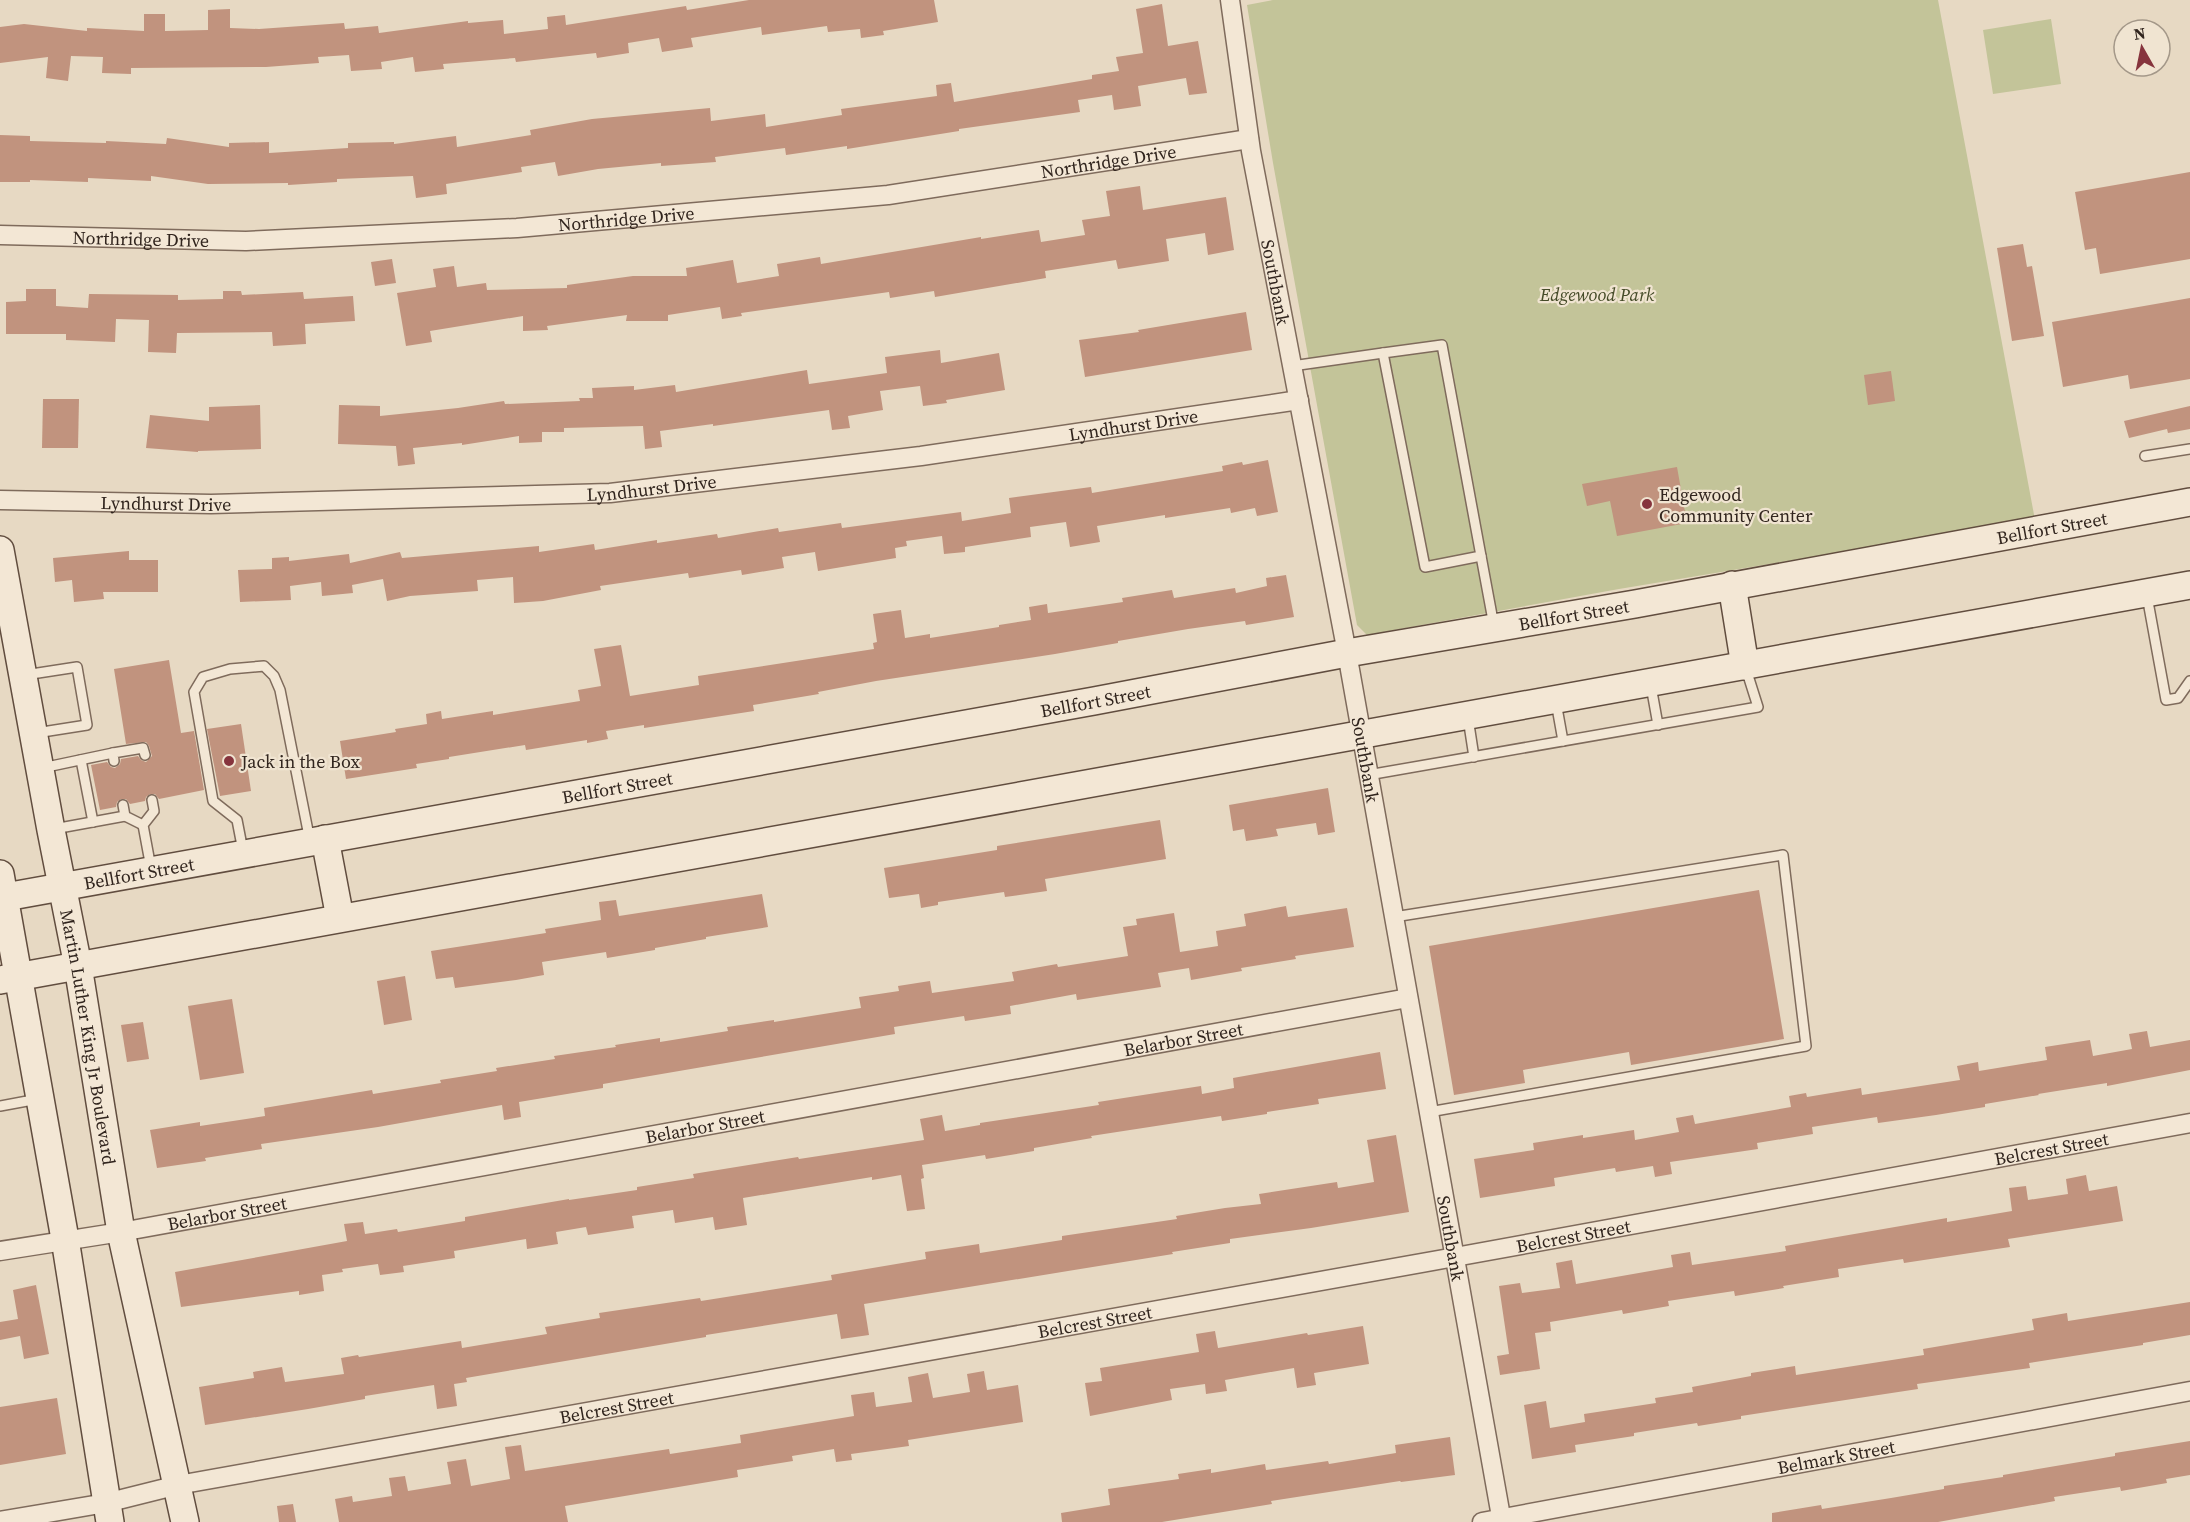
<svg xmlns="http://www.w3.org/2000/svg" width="2190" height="1522" font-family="'Source Serif 4',serif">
<rect width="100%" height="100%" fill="#e7d9c3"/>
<g fill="#c3c499">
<path d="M 1273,0 L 1938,0 L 2035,520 L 1619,589 L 1367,635 L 1357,625 L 1273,163 L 1247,5 Z"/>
<path d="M 2051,19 L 2061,84 L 1993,94 L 1983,30 Z"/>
</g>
<g fill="#c1937e">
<path d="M 749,0 L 934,0 L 938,22 L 883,31 L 884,35 L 861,38 L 860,29 L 828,32 L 827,26 L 762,35 L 761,27 L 691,38 L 693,47 L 662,52 L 659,38 L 628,43 L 629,53 L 597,58 L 596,53 L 516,62 L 515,58 L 443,64 L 444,69 L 415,72 L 413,57 L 381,62 L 382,69 L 351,71 L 349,55 L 318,57 L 319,63 L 266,67 L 131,68 L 131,74 L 102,73 L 103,57 L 71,56 L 68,81 L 46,78 L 48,57 L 0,63 L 0,27 L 24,24 L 87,31 L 87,28 L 144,31 L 144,14 L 165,14 L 165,31 L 208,30 L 208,10 L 230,9 L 230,28 L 259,29 L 344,23 L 345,29 L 378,26 L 379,33 L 468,21 L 468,23 L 503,20 L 504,34 L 548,29 L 547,17 L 565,15 L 566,25 L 686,6 L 687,10 Z"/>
<path d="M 1162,4 L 1168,46 L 1198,41 L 1207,93 L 1189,95 L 1186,78 L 1138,86 L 1141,106 L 1114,110 L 1112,95 L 1078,100 L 1080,112 L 959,129 L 959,131 L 847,149 L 847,146 L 786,155 L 785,148 L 715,157 L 716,162 L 661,166 L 661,163 L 598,169 L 558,176 L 555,162 L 521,167 L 522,172 L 446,184 L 447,194 L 416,198 L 413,176 L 337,179 L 337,182 L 288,185 L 288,183 L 208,184 L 151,176 L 151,181 L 88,178 L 88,182 L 30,180 L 30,182 L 0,182 L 0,135 L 30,136 L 30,141 L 106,143 L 106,141 L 166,144 L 167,138 L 229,147 L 229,143 L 269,142 L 269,153 L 348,148 L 348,143 L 394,142 L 394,144 L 456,136 L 457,147 L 531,135 L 530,130 L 592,119 L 710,108 L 711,121 L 765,114 L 766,127 L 842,115 L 841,109 L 937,96 L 936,85 L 951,83 L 954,102 L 1092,79 L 1092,75 L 1119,71 L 1116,57 L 1143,53 L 1136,9 Z"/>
<path d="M 2190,172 L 2190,259 L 2100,274 L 2096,248 L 2085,250 L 2075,192 Z"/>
<path d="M 1140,186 L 1143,210 L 1226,197 L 1234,250 L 1208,255 L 1205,233 L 1166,239 L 1169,261 L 1118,269 L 1116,260 L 1045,271 L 1046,278 L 935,297 L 934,291 L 890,298 L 889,292 L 741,313 L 742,316 L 722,319 L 720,307 L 668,315 L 668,321 L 626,321 L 627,315 L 547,326 L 548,330 L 523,331 L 523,316 L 430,331 L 432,342 L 406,346 L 397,293 L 436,287 L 433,269 L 454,266 L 457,287 L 486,283 L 487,290 L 567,288 L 567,285 L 633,276 L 687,276 L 686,268 L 733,260 L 737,283 L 779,276 L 777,264 L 820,257 L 821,264 L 981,237 L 981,239 L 1039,230 L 1041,242 L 1085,235 L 1082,220 L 1110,216 L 1106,191 Z"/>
<path d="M 2023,244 L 2027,267 L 2032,266 L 2044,336 L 2012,341 L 1997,248 Z"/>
<path d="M 392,259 L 396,283 L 375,286 L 371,262 Z"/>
<path d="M 26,289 L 56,289 L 56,306 L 88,308 L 89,294 L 178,295 L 178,300 L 223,299 L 223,291 L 241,291 L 242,295 L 303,292 L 304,299 L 353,296 L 355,321 L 305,324 L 306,344 L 273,346 L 272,332 L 177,333 L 176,353 L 148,352 L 149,320 L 116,319 L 115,342 L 66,340 L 66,334 L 6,334 L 6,302 L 26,301 Z"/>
<path d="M 2190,298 L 2190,379 L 2130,389 L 2128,375 L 2063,387 L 2052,322 Z"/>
<path d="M 1246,312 L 1252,350 L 1085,377 L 1079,340 L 1139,332 L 1138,330 Z"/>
<path d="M 940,350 L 941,363 L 999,353 L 1005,390 L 946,400 L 947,403 L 923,406 L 920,386 L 880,391 L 883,410 L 848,416 L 850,428 L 832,430 L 829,410 L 713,426 L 713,424 L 660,431 L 662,447 L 645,449 L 643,426 L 564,428 L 564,432 L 542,432 L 542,442 L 519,443 L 519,436 L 462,445 L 462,443 L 413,448 L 415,464 L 398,466 L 396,446 L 338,444 L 339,405 L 380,406 L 380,416 L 458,408 L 504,401 L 505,404 L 580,401 L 579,398 L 593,398 L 592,388 L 634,386 L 634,390 L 675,385 L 676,392 L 807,370 L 809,384 L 887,373 L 885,357 Z"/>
<path d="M 1891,371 L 1895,401 L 1868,405 L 1864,375 Z"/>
<path d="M 43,399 L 79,399 L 78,448 L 42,448 Z"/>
<path d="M 260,405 L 261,449 L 198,451 L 198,452 L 146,448 L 150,415 L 209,421 L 209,407 Z"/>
<path d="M 2190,406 L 2190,429 L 2168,433 L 2167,429 L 2129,438 L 2124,421 Z"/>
<path d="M 1268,460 L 1278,512 L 1257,516 L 1255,508 L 1231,513 L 1230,508 L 1165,518 L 1165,515 L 1097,526 L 1100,542 L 1070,547 L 1066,522 L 1030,527 L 1031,537 L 965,547 L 965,552 L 944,554 L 942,536 L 906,541 L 907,546 L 895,548 L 896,558 L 818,571 L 815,552 L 782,557 L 784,568 L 742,575 L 741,570 L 689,578 L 688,573 L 600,586 L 601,590 L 543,601 L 514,603 L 513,577 L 477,580 L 478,591 L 410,596 L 387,601 L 383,579 L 352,585 L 353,593 L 322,596 L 321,582 L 290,586 L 291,600 L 240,602 L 238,570 L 272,569 L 272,558 L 289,557 L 289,561 L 349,554 L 350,563 L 400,552 L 402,558 L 539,546 L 539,552 L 594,544 L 595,550 L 657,540 L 657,543 L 717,534 L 718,538 L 778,528 L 779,532 L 841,523 L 842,528 L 961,512 L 962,521 L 1011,513 L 1009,498 L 1091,487 L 1092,493 L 1223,471 L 1222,466 L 1242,462 L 1243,465 Z"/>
<path d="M 1677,467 L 1687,523 L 1617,536 L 1610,501 L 1587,506 L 1582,484 Z"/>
<path d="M 129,551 L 129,560 L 158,560 L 158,592 L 103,592 L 104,599 L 74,602 L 72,580 L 55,582 L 53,558 Z"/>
<path d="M 1286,575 L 1294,617 L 1246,625 L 1245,621 L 1188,629 L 1118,641 L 1118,643 L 1055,654 L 876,681 L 818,692 L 819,694 L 753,705 L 754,711 L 644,728 L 644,725 L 606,731 L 608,739 L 587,743 L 587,740 L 526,750 L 525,745 L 449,757 L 449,759 L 416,764 L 417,768 L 346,779 L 340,741 L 396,732 L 395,729 L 427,724 L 426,714 L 441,711 L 442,719 L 493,711 L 493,715 L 580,701 L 578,690 L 601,686 L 594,649 L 621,645 L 630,696 L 699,685 L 698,676 L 874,649 L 873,643 L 877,642 L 873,614 L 901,610 L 905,638 L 930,634 L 930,638 L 999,627 L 999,625 L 1031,620 L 1029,607 L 1047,604 L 1048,613 L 1123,602 L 1122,598 L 1172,590 L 1174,598 L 1235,588 L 1236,593 L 1267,586 L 1266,578 Z"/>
<path d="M 169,660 L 181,733 L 194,731 L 204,790 L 159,799 L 155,794 L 150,794 L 146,797 L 145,801 L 130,804 L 126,799 L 121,799 L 117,802 L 116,807 L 100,810 L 91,765 L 107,762 L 111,767 L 115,768 L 120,764 L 121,759 L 138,756 L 141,760 L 146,762 L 152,756 L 149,746 L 146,742 L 126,744 L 114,669 Z"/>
<path d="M 241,724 L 251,791 L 220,796 L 207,729 Z"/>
<path d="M 1328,788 L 1335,832 L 1318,835 L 1316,823 L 1276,829 L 1278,836 L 1246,841 L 1244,829 L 1233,831 L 1229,805 Z"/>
<path d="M 1160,820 L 1166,859 L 1045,879 L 1047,891 L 1005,897 L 1004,892 L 938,902 L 938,905 L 921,908 L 919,894 L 889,898 L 884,868 L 997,850 L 997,846 Z"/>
<path d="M 1759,890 L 1784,1039 L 1631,1065 L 1629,1052 L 1523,1070 L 1525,1083 L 1454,1095 L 1429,946 Z"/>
<path d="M 762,894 L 768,927 L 706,937 L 706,939 L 655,948 L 655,950 L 607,958 L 606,952 L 542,962 L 544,975 L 516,980 L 455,988 L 453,977 L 436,979 L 431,951 L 546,933 L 545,929 L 601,920 L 599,902 L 616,900 L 619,916 Z"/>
<path d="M 1286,906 L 1288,917 L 1347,908 L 1354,947 L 1295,956 L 1296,959 L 1241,968 L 1242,971 L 1191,980 L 1189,968 L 1158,973 L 1161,987 L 1077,1000 L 1076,994 L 1010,1006 L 1011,1014 L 965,1021 L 964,1016 L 894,1027 L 895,1034 L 603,1084 L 603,1088 L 519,1102 L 521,1117 L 504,1120 L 502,1105 L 378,1127 L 261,1144 L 262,1149 L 205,1158 L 206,1161 L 157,1168 L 150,1130 L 200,1122 L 200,1126 L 265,1116 L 264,1108 L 372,1090 L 373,1094 L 441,1083 L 440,1080 L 497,1071 L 496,1068 L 555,1059 L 554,1056 L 616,1047 L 615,1045 L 660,1038 L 660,1042 L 728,1031 L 727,1027 L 774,1020 L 774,1022 L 861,1008 L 859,997 L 899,991 L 898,986 L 930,981 L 932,993 L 1014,981 L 1012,972 L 1057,964 L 1058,967 L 1128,956 L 1123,927 L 1137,925 L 1136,919 L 1174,913 L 1180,952 L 1218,946 L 1216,931 L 1246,926 L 1244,914 Z"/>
<path d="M 405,976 L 412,1020 L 384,1025 L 377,981 Z"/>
<path d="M 232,999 L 244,1073 L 200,1080 L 188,1006 Z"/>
<path d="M 143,1022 L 149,1059 L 127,1062 L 121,1025 Z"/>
<path d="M 2147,1031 L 2150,1047 L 2190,1040 L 2190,1070 L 2107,1086 L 2107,1083 L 2038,1094 L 2039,1095 L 1985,1104 L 1985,1107 L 1936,1115 L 1878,1123 L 1877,1117 L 1812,1127 L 1813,1134 L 1757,1143 L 1758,1149 L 1670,1162 L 1672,1174 L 1655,1177 L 1653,1166 L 1616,1172 L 1615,1168 L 1554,1178 L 1555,1186 L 1480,1198 L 1474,1159 L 1534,1150 L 1533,1143 L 1583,1135 L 1583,1138 L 1634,1130 L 1635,1140 L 1679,1132 L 1676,1118 L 1693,1115 L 1695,1124 L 1791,1107 L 1789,1096 L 1806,1093 L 1807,1097 L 1861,1088 L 1862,1095 L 1960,1080 L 1957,1066 L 1978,1062 L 1979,1071 L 2047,1060 L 2045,1047 L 2090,1040 L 2093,1056 L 2132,1049 L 2129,1034 Z"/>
<path d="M 1380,1052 L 1386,1089 L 1318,1099 L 1319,1104 L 1267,1112 L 1267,1114 L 1222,1121 L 1221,1116 L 1091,1136 L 1092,1138 L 1034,1148 L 1034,1151 L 986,1159 L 985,1155 L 922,1165 L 924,1178 L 921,1179 L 925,1209 L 907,1211 L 901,1175 L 872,1180 L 872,1177 L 743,1198 L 747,1225 L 715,1230 L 713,1217 L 675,1223 L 673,1210 L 632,1216 L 634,1228 L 588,1235 L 586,1227 L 556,1232 L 558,1244 L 527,1249 L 526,1239 L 454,1251 L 455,1258 L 403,1266 L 404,1272 L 380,1275 L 378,1264 L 342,1269 L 343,1272 L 322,1275 L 324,1291 L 299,1295 L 299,1291 L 181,1307 L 175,1272 L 347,1241 L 344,1224 L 363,1222 L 365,1234 L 397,1229 L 398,1232 L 465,1221 L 465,1217 L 569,1199 L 569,1200 L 637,1190 L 637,1187 L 694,1178 L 693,1174 L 798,1157 L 799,1159 L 924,1140 L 920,1119 L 942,1115 L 945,1131 L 980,1125 L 980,1123 L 1099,1105 L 1098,1102 L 1201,1086 L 1202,1094 L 1234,1088 L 1233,1078 Z"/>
<path d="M 1396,1135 L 1409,1212 L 1311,1228 L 1230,1239 L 1230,1243 L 1172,1252 L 1173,1254 L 864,1304 L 869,1335 L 841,1339 L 837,1314 L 706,1335 L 706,1337 L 466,1378 L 467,1382 L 454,1384 L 457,1406 L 437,1409 L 434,1385 L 365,1396 L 365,1399 L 308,1409 L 205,1425 L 199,1387 L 254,1378 L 253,1372 L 282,1367 L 285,1382 L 344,1374 L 341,1358 L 358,1355 L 359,1357 L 461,1341 L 462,1348 L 547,1334 L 545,1327 L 600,1318 L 599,1313 L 700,1298 L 701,1301 L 832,1280 L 831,1275 L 926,1259 L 925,1252 L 979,1244 L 980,1253 L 1062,1240 L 1062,1236 L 1177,1219 L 1176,1216 L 1225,1208 L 1261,1204 L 1259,1194 L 1337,1182 L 1338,1188 L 1374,1182 L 1367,1140 Z"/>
<path d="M 2086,1175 L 2089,1191 L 2117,1186 L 2123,1221 L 2008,1239 L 2010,1247 L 1904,1263 L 1903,1259 L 1838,1269 L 1839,1277 L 1783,1286 L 1784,1288 L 1735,1296 L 1734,1291 L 1668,1301 L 1669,1306 L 1623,1314 L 1622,1310 L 1550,1322 L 1551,1331 L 1535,1333 L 1540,1369 L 1500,1375 L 1497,1356 L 1509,1354 L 1499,1286 L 1520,1283 L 1522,1293 L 1560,1288 L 1556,1263 L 1572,1260 L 1576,1284 L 1673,1267 L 1671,1255 L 1690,1252 L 1692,1265 L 1786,1251 L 1785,1246 L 1947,1218 L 1947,1222 L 2012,1211 L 2009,1188 L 2026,1186 L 2028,1200 L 2068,1194 L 2066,1179 Z"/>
<path d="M 36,1285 L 49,1354 L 24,1359 L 20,1336 L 0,1340 L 0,1322 L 18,1319 L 13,1290 Z"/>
<path d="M 2190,1302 L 2190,1335 L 2143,1343 L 2143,1345 L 2029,1363 L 2030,1368 L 1917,1384 L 1918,1389 L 1741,1416 L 1741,1419 L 1698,1426 L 1697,1423 L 1634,1433 L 1634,1436 L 1575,1445 L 1576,1452 L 1532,1459 L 1524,1405 L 1546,1401 L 1550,1428 L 1585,1422 L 1584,1414 L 1656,1403 L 1655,1398 L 1693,1392 L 1692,1387 L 1751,1376 L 1751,1373 L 1795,1366 L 1796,1375 L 1924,1355 L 1923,1349 L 2034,1330 L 2032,1319 L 2067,1313 L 2068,1321 Z"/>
<path d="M 1363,1326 L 1369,1364 L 1314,1373 L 1316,1385 L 1297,1388 L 1294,1368 L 1225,1380 L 1227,1391 L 1206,1394 L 1205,1384 L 1170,1389 L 1172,1400 L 1090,1416 L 1085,1383 L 1102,1381 L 1100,1368 L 1199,1352 L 1196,1334 L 1215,1331 L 1218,1348 L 1307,1333 L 1308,1335 Z"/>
<path d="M 984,1371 L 987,1390 L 1018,1385 L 1023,1422 L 908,1440 L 909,1446 L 851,1454 L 852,1460 L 836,1462 L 834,1449 L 792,1456 L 793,1461 L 737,1470 L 738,1477 L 565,1506 L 568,1522 L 339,1522 L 335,1499 L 352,1496 L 353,1502 L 392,1496 L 389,1478 L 405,1476 L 408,1491 L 451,1484 L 447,1462 L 466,1459 L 471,1486 L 510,1479 L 505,1447 L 521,1445 L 525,1471 L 669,1449 L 670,1454 L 741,1443 L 740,1435 L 854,1416 L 851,1395 L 874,1392 L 876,1407 L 912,1402 L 908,1377 L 928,1373 L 933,1398 L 970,1392 L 967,1374 Z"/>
<path d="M 57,1398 L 66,1454 L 0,1465 L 0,1407 Z"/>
<path d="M 1450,1437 L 1455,1475 L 1401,1482 L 1400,1481 L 1271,1501 L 1272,1504 L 1162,1522 L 1062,1522 L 1061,1513 L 1110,1505 L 1108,1489 L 1179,1479 L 1178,1474 L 1211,1469 L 1211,1473 L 1265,1464 L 1266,1470 L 1328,1461 L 1329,1464 L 1396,1453 L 1395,1445 Z"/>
<path d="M 2190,1441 L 2190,1475 L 2166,1479 L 2167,1483 L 2121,1491 L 2120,1487 L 2054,1497 L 2055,1501 L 1938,1522 L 1772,1522 L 1772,1513 L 1821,1505 L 1822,1509 L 1891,1498 L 1944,1489 L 1944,1486 L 2003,1477 L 2003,1475 L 2115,1456 L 2115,1453 Z"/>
<path d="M 293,1504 L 296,1522 L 279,1522 L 277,1506 Z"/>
</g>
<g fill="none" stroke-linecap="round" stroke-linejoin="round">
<g stroke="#7f6b5c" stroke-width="12">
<g id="service">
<path d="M 1442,345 L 1481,556 L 1425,567 L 1383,353 Z"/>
<path d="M 1292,366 L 1383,353"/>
<path d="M 2145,456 L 2190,449"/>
<path d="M 1481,556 L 1494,626"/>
<path d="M 2147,596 L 2166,700 L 2178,698 L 2190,681"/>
<path d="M 25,675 L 77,667 L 87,725 L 36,733"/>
<path d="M 1651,686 L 1658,725"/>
<path d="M 1556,702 L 1563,741"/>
<path d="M 1468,718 L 1474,757"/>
<path d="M 81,760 L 93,822"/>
<path d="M 114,761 L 113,753 L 143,748 L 145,755"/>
<path d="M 42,768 L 113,753"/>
<path d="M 1368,775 L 1758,707 L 1746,669"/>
<path d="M 123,805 L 125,816 L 143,825"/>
<path d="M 54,829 L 125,816"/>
<path d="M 243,851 L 237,820 L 213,801 L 194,692 L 203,677 L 230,669 L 264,666 L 274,676 L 280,690 L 310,841"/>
<path d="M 151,868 L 143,825 L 154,811 L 152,800"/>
<path d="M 1394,917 L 1783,855 L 1806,1046 L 1429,1112"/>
<path d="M 0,1106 L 38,1099"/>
</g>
</g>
<g stroke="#7f6b5c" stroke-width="21">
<g id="minor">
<path id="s1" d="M 1230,0 L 1251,151 L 1347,653 L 1502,1522"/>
<path id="s2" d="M 0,235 L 246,241 L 517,228 L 888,195 L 1249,139"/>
<path id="s3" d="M 0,500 L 211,504 L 610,493 L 921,456 L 1299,400"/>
<path id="s4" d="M 0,1251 L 121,1232 L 1408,998"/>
<path id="s5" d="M 0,1521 L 106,1503 L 178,1485 L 1455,1257 L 2190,1123"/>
<path id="s6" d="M 1482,1522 L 2190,1391"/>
</g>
</g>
<g stroke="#614d3f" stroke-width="30">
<g id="secondary">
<path id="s7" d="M 0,550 L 51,830 L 78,966 L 121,1232 L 185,1522"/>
<path d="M 1732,585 L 1745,666"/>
<path d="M 325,839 L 340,918"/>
<path d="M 0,874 L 65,1239 L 110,1522"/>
<path id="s8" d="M 0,898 L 1094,701 L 1347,653 L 1635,604 L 2190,502"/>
<path d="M 0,980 L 2190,585"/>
</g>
</g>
<use href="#service" stroke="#f3e7d5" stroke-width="9"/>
<use href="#minor" stroke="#f3e7d5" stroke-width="18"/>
<use href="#secondary" stroke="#f3e7d5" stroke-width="27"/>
</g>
<g fill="#86343d" stroke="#f0e4d1" stroke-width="2">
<circle cx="1647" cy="504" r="6"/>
<circle cx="229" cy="761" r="6"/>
</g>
<g text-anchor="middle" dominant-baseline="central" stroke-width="4.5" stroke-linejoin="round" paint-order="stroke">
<g font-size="18" fill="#31251e" stroke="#f0e4d1">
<text stroke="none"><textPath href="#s2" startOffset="1113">Northridge Drive</textPath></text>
<text stroke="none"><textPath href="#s2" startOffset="627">Northridge Drive</textPath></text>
<text stroke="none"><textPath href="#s2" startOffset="141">Northridge Drive</textPath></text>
<text stroke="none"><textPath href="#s1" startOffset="286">Southbank</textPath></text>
<text stroke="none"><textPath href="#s3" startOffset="1138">Lyndhurst Drive</textPath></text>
<text stroke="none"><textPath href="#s3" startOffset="652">Lyndhurst Drive</textPath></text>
<text stroke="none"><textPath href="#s3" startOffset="166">Lyndhurst Drive</textPath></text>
<text stroke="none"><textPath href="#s8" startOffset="2085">Bellfort Street</textPath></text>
<text stroke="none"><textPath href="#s8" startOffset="1599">Bellfort Street</textPath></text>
<text stroke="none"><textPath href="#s8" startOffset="1113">Bellfort Street</textPath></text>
<text stroke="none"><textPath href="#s1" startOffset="772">Southbank</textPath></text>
<text stroke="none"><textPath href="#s8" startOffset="627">Bellfort Street</textPath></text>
<text stroke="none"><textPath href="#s8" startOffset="141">Bellfort Street</textPath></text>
<text stroke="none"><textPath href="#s7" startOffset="495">Martin Luther King Jr Boulevard</textPath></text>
<text stroke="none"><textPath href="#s4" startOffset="1202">Belarbor Street</textPath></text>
<text stroke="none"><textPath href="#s4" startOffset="716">Belarbor Street</textPath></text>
<text stroke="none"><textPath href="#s5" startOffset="2085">Belcrest Street</textPath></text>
<text stroke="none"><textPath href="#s4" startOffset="230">Belarbor Street</textPath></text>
<text stroke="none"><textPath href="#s5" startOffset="1599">Belcrest Street</textPath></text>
<text stroke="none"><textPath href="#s1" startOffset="1258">Southbank</textPath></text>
<text stroke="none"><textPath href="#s5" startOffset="1113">Belcrest Street</textPath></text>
<text stroke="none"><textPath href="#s5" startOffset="627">Belcrest Street</textPath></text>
<text stroke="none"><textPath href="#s6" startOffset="360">Belmark Street</textPath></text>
</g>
<g font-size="18" font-style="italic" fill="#454b28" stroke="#f0e4d1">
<text x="1597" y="294">Edgewood Park</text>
</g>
<g font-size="18" fill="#31251e" stroke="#f0e4d1" text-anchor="start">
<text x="1659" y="494">Edgewood<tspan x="1659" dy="21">Community Center</tspan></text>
<text x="241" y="761">Jack in the Box</text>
</g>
</g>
<g transform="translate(2142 48) rotate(351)"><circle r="28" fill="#f0e4d1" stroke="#a49889" stroke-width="1.5"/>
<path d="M0-4.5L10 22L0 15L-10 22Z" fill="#86343d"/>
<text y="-9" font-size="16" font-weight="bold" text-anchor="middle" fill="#31251e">N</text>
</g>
</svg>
